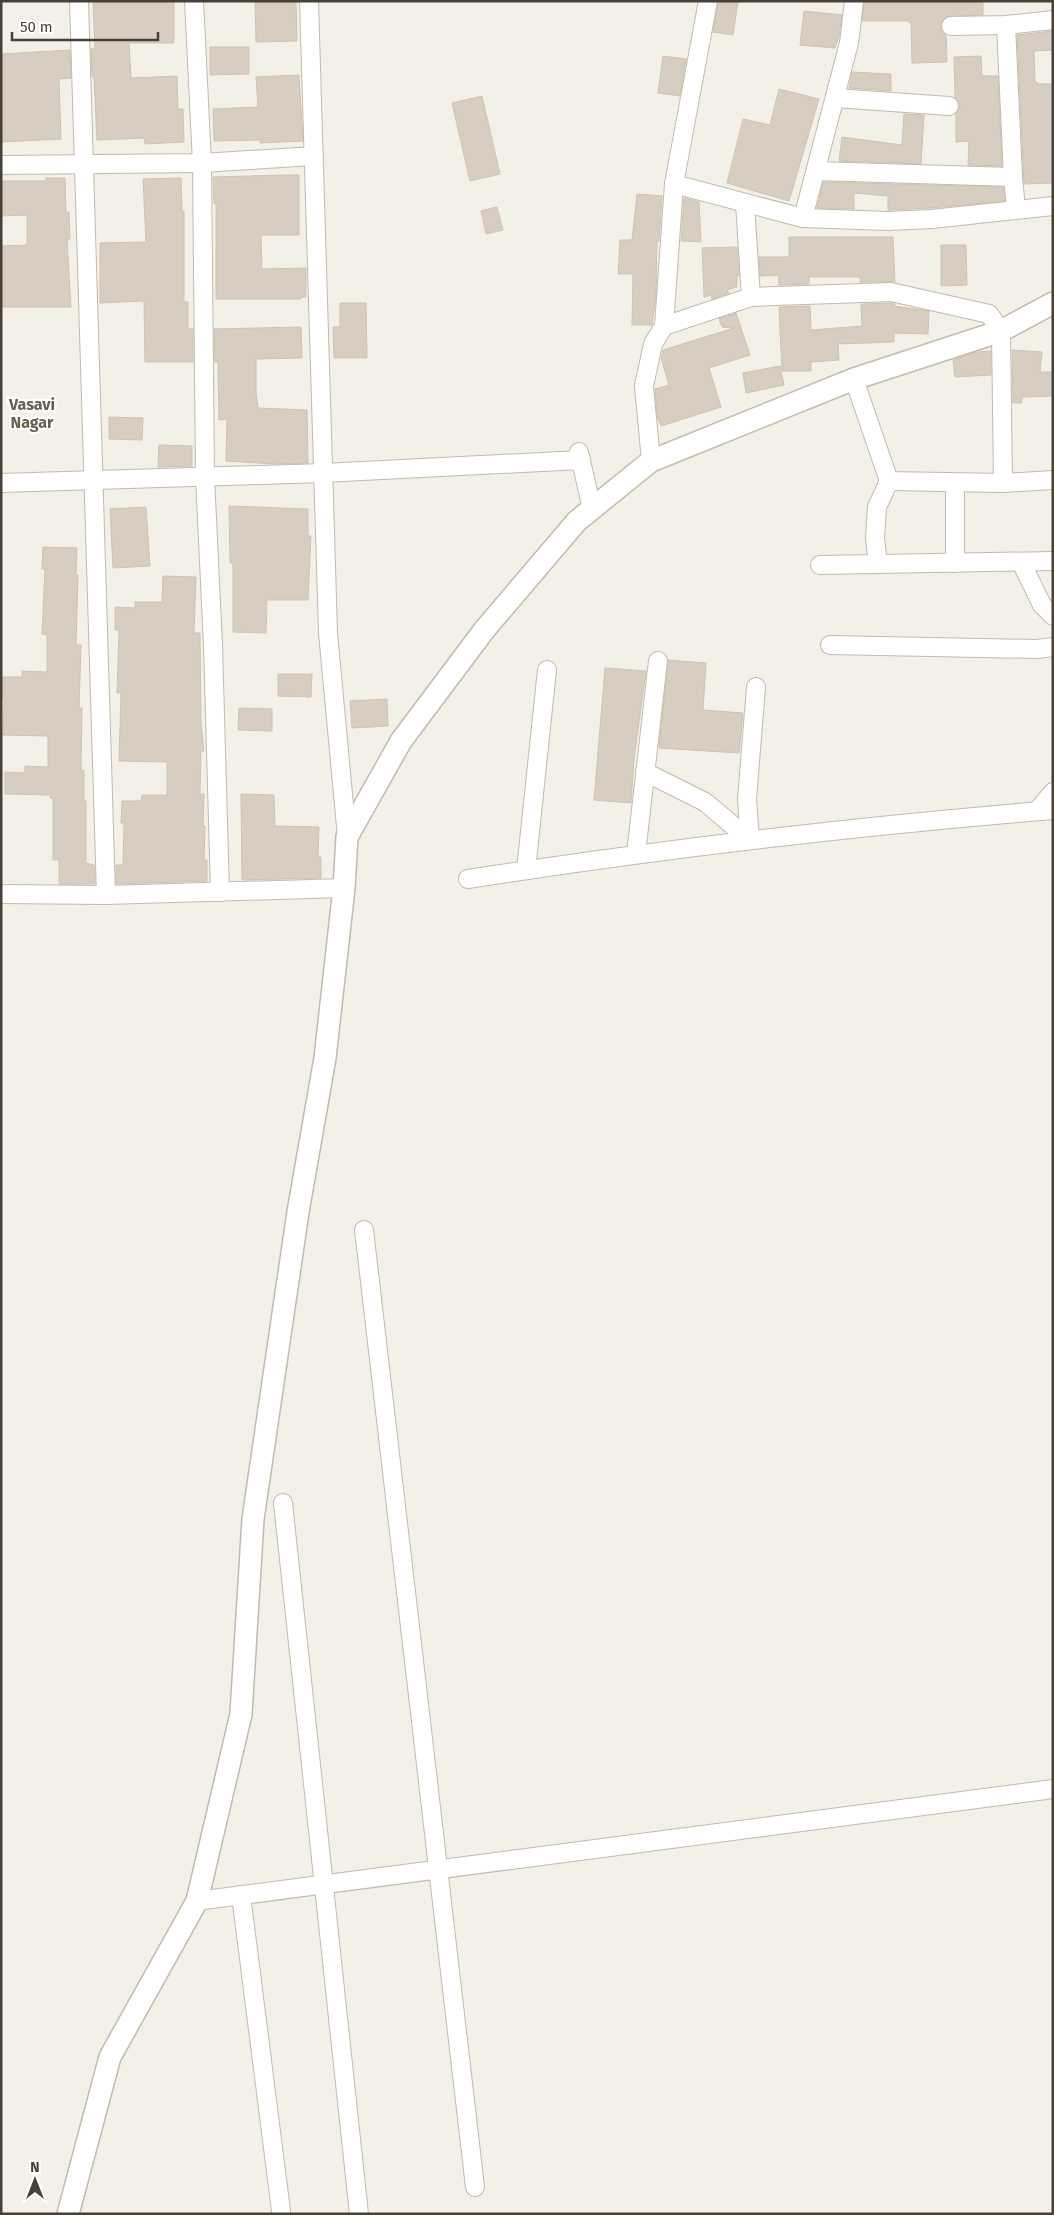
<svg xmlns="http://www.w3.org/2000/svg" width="1054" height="2215" font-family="'Fira Sans',sans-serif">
<rect width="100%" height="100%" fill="#f3f0e8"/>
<g fill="#d7cec1" stroke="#cfc3b2">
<path d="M 93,1 L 174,1 L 174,43 L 129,43 L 131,78 L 177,76 L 178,109 L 183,109 L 184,142 L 145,144 L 144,138 L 97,140 L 94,77 L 92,77 L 91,49 L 95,49 Z"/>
<path d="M 255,1 L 296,1 L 297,41 L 256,42 Z"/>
<path d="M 718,1 L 738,1 L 733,35 L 713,32 Z"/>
<path d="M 864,1 L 983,1 L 983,15 L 945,17 L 940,27 L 946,35 L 947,62 L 912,63 L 911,23 L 908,21 L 862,21 Z"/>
<path d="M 804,11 L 842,15 L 839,36 L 835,48 L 800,45 Z"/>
<path d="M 1053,31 L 1053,50 L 1034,51 L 1035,82 L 1037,82 L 1037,84 L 1053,84 L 1053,183 L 1024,184 L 1017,35 Z"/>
<path d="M 210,47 L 249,47 L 249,74 L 210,75 Z"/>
<path d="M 70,50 L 71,78 L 59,79 L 61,139 L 1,142 L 1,54 Z"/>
<path d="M 663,56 L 686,59 L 680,96 L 658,93 Z"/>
<path d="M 981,56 L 982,76 L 998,76 L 1002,166 L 968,165 L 969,141 L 956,142 L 956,113 L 960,106 L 955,97 L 954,57 Z"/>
<path d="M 852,72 L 891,74 L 891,91 L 849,88 Z"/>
<path d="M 299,75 L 303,141 L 260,143 L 260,140 L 214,141 L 213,109 L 258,107 L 256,77 Z"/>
<path d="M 779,89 L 819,99 L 789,201 L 727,183 L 743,119 L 770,125 Z"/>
<path d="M 482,96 L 500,174 L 470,181 L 452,103 Z"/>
<path d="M 904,114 L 924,115 L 921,164 L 839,161 L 842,137 L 902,145 Z"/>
<path d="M 282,175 L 299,175 L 299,235 L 261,235 L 262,269 L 306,268 L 306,297 L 301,297 L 301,299 L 216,299 L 216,204 L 214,204 L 213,177 Z"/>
<path d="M 46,178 L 65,178 L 66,212 L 69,212 L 70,239 L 67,239 L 71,307 L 1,307 L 1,246 L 27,245 L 27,215 L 1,216 L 1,181 L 46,181 Z"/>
<path d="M 181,178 L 182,211 L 184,211 L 184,302 L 188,302 L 188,329 L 193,329 L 193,362 L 145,362 L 144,301 L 100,303 L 100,243 L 146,242 L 143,179 Z"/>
<path d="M 823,182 L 1003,187 L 1005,201 L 931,208 L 888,210 L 888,196 L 854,193 L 854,209 L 817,208 Z"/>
<path d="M 637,194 L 662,196 L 659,241 L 657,241 L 656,294 L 652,325 L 632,325 L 633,274 L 618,274 L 620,240 L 632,240 Z"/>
<path d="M 684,198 L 699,202 L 701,242 L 681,241 Z"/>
<path d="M 497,207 L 503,230 L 486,234 L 481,211 Z"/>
<path d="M 789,237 L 893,237 L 895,282 L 860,282 L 860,277 L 809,277 L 809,284 L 779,285 L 778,275 L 760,276 L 759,257 L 789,257 Z"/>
<path d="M 941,245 L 966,245 L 967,285 L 941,286 Z"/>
<path d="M 737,247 L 739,276 L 737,276 L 737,287 L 727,290 L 729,293 L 712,299 L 711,295 L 704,297 L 702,248 Z"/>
<path d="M 340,303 L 366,303 L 367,358 L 334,358 L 333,327 L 340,327 Z"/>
<path d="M 890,303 L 895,304 L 894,306 L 929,311 L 928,334 L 894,333 L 894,342 L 838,344 L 839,360 L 811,362 L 811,371 L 782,371 L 779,307 L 810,306 L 811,330 L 862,326 L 861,304 Z"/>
<path d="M 736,313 L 750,355 L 709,368 L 721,407 L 661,426 L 657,415 L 655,389 L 669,385 L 661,358 L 663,350 L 734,328 L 722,327 L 719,319 Z"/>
<path d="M 301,327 L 302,358 L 256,359 L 256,392 L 258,408 L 307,410 L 308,463 L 275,464 L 226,461 L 227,419 L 219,420 L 218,362 L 215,362 L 214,329 Z"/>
<path d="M 1012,350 L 1042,352 L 1040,372 L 1053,372 L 1053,396 L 1022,397 L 1022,403 L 1013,403 Z"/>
<path d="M 991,351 L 991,375 L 955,377 L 953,360 L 977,352 Z"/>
<path d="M 780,366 L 784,385 L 746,393 L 743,373 Z"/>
<path d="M 109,417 L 143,418 L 142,440 L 109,439 Z"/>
<path d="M 159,445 L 192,446 L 192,466 L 158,467 Z"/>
<path d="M 229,506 L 308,509 L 308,536 L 311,536 L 308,600 L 267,600 L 266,633 L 233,632 L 233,563 L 230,563 Z"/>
<path d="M 146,507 L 150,566 L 113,568 L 110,509 Z"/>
<path d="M 43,547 L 77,548 L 76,575 L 78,575 L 76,645 L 81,645 L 79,708 L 82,708 L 81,770 L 84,770 L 84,801 L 86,801 L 86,863 L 94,865 L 95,884 L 59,884 L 59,860 L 53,860 L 53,798 L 50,798 L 50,795 L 5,794 L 5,772 L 25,773 L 25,766 L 48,767 L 48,736 L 3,735 L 4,699 L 2,699 L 2,677 L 22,677 L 22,671 L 47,672 L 47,635 L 42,634 L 45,569 L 42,569 Z"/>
<path d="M 163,576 L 196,577 L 194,633 L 200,633 L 201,724 L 204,751 L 201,751 L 200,794 L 204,794 L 203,826 L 205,826 L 204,860 L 207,860 L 207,881 L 116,884 L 116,865 L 123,865 L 124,823 L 121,823 L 122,801 L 141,801 L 142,795 L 167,795 L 167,762 L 119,761 L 121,693 L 117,693 L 119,630 L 115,630 L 115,607 L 135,608 L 135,602 L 162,602 Z"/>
<path d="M 668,660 L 706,663 L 703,710 L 743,713 L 739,753 L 659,748 Z"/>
<path d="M 605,668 L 646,671 L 634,759 L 631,803 L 594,800 Z"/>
<path d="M 278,674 L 312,674 L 311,697 L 278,696 Z"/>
<path d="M 387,699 L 388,726 L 352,728 L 350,701 Z"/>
<path d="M 239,708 L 272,709 L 272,731 L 238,730 Z"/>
<path d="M 241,794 L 274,795 L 275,826 L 319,827 L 318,857 L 321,857 L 321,878 L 242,880 Z"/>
</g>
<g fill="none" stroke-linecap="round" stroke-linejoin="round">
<g stroke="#c1baae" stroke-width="20">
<g id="minor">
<path d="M 79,1 L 106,895"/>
<path d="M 194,1 L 202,163 L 205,477 L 213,645 L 220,892"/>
<path d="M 309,1 L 328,633 L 347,837"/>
<path d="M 1006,25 L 1013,177 L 1016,209"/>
<path d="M 951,26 L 1006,25 L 1053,20"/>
<path d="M 835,98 L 949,106"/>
<path d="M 1,165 L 202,163 L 314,156"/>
<path d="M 816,171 L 1013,177"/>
<path d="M 674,184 L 803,218 L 888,221 L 932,219 L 1053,206"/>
<path d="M 745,203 L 751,297"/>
<path d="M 803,218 L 849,43 L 854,1"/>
<path d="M 664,326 L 674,184 L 708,1"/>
<path d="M 854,379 L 889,481 L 1003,483 L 1053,480"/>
<path d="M 579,452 L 592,509"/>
<path d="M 651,461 L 644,386 L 653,344 L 664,326 L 751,297 L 891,292 L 989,314 L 1001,331 L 1003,483"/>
<path d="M 1,483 L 323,473 L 581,460"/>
<path d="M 955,483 L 955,563"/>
<path d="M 1021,562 L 1042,605 L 1053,616"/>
<path d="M 878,564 L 875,538 L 877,507 L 889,481"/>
<path d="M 820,565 L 1053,561"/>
<path d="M 830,645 L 1037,649 L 1053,647"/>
<path d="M 645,772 L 705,802 L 750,840"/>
<path d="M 1037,811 L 1053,792"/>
<path d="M 750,840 L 747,799 L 756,687"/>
<path d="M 636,854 L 658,661"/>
<path d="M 526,870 L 547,670"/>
<path d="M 468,879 C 662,849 857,826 1053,810"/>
<path d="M 1,894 L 106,895 L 344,888"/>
<path d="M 364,1230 L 475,2187"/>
<path d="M 283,1503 L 359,2214"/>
<path d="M 241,1895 L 281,2211"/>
<path d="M 197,1901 L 1053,1789"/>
</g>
</g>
<g stroke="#c1baae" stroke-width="24">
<path id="tertiary" d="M 68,2214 L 110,2057 L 197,1901 L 241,1714 L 253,1519 L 298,1212 L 325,1058 L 344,888 L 347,837 L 401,741 L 485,629 L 577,521 L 651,461 L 854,379 L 1001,331 L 1053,303"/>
</g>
<use href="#minor" stroke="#fff" stroke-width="18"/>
<use href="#tertiary" stroke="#fff" stroke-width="21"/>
</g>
<g text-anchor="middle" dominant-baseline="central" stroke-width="4.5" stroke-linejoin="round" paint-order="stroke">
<g font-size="16" font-weight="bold" fill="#695e4f" stroke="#fff">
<text x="32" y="404">Vasavi<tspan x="32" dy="18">Nagar</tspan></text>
</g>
</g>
<rect width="1054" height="2215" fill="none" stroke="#464037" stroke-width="5"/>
<g transform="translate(35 2180)" stroke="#ffffff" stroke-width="4" paint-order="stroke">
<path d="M0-4L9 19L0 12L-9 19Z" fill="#464037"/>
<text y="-8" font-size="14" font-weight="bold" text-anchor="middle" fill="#464037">N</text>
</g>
<path d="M12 32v8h146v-8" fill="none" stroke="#464037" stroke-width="2.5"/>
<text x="20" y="32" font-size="15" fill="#464037" stroke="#ffffff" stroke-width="4" paint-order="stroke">50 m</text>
</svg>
